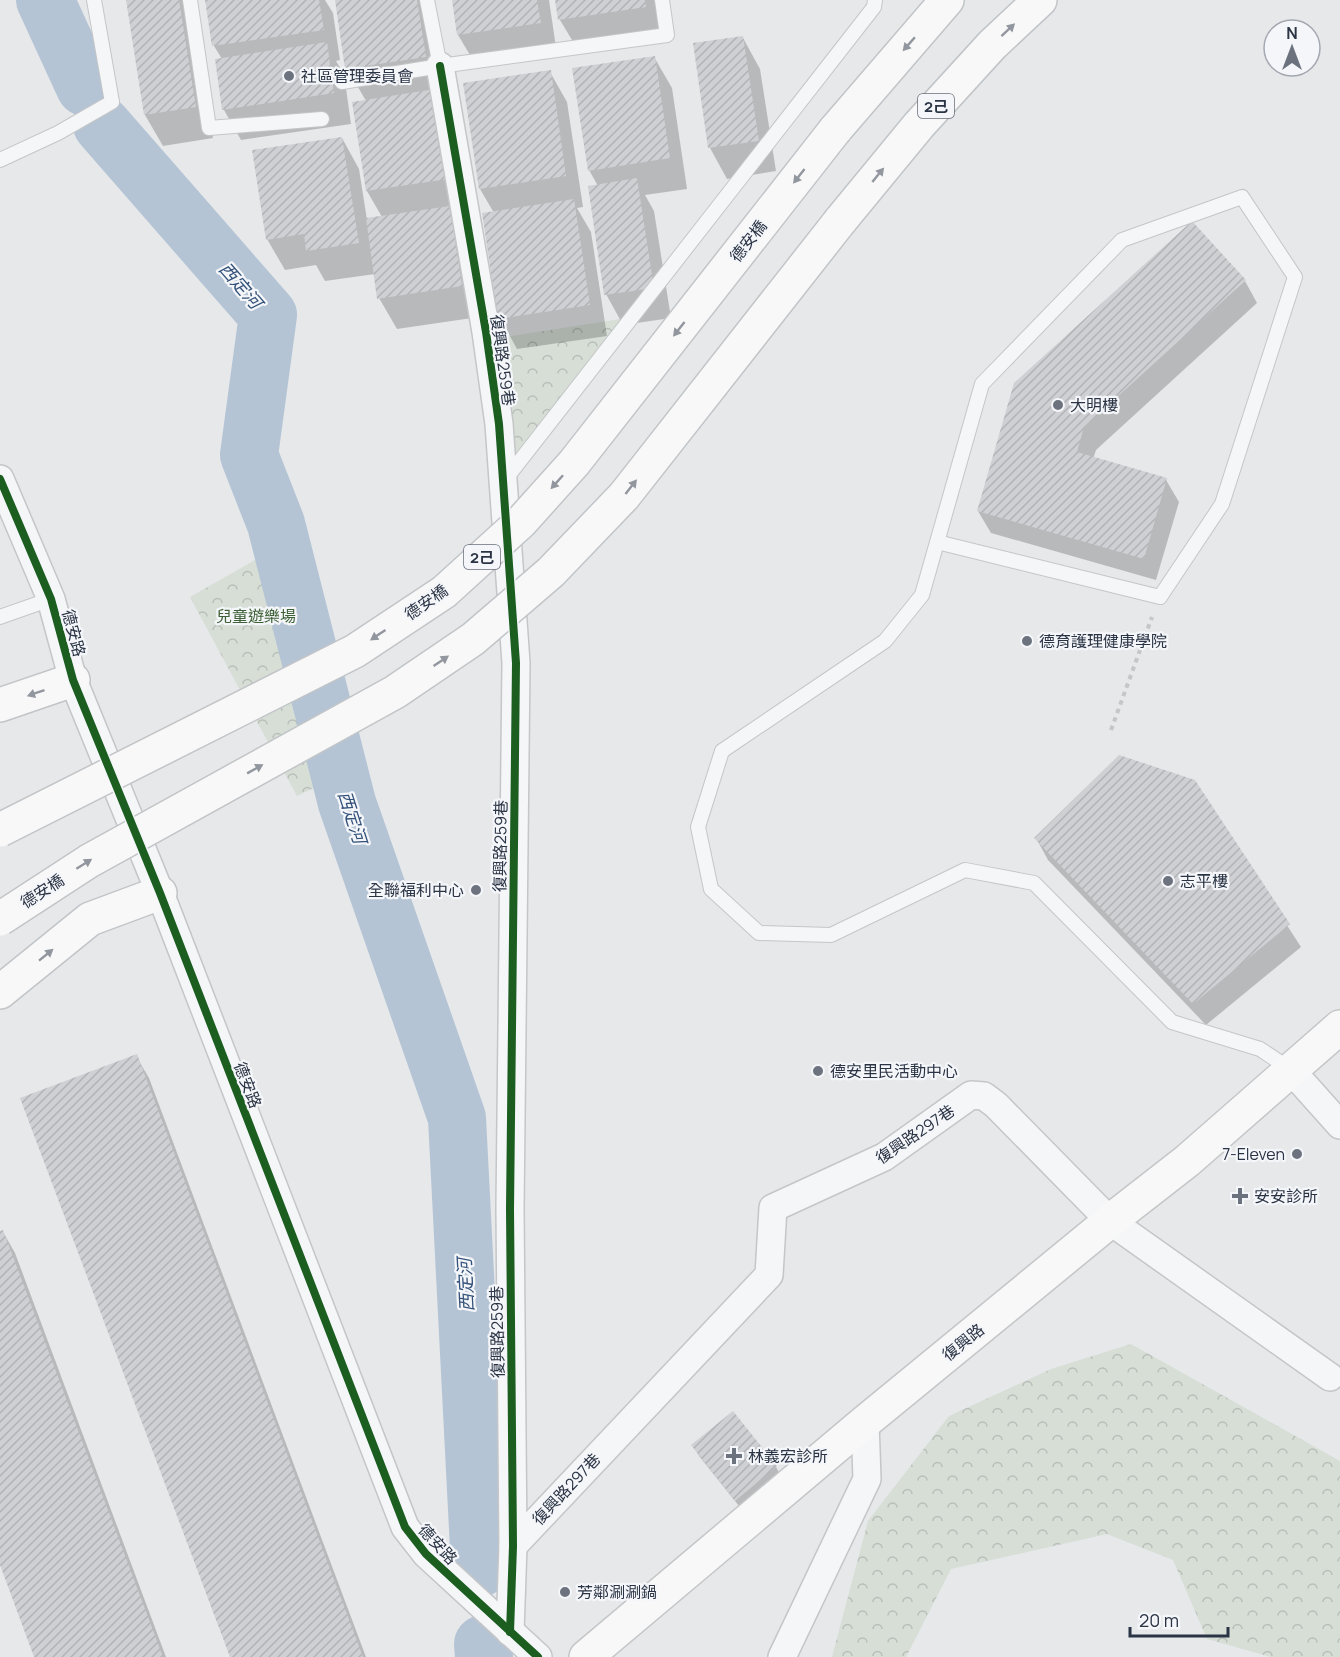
<svg xmlns="http://www.w3.org/2000/svg" width="1340" height="1657" font-family="Manrope,'Noto Sans TC',sans-serif">
<defs>
<pattern id="forest-crowns" width="20" height="18" patternUnits="userSpaceOnUse" patternTransform="scale(1.5)"><rect width="20" height="18" fill="#d6ded6"/><path d="M2 6a3 3 0 1 1 6 0M12 15a3 3 0 1 1 6 0" fill="none" stroke="#b8bfb9"/></pattern>
<pattern id="building-hatch" width="6" height="6" patternUnits="userSpaceOnUse" patternTransform="scale(1.5)"><rect width="6" height="6" fill="#ced0d3"/><path d="M-1 1l2-2M0 6l6-6M5 7l2-2" fill="none" stroke="#b1b3b6"/></pattern>
</defs>
<rect width="100%" height="100%" fill="#e6e8ea"/>
<g fill="url(#forest-crowns)">
<path d="M 621,319 L 505,472 L 492,339 Z"/>
<path d="M 283,544 L 359,767 L 297,796 L 190,597 Z"/>
<path d="M 1131,1344 L 1340,1461 L 1340,1657 L 1271,1657 L 1207,1639 L 1173,1560 L 1107,1534 L 951,1569 L 906,1657 L 832,1657 L 868,1521 L 949,1416 L 1051,1369 Z"/>
</g>
<g fill="#0003">
<path d="M 128,0 L 191,0 L 213,138 L 163,146 L 145,115 Z"/>
<path d="M 207,0 L 325,0 L 333,13 L 340,60 L 336,61 L 344,74 L 351,124 L 241,140 L 224,110 L 222,59 L 214,46 Z"/>
<path d="M 336,0 L 429,0 L 479,317 L 397,329 L 379,298 L 375,274 L 325,281 L 316,265 L 285,270 L 267,239 L 342,138 L 359,169 L 367,220 L 382,217 L 367,191 L 366,101 L 347,68 Z"/>
<path d="M 453,0 L 549,0 L 557,54 L 476,65 L 458,35 Z"/>
<path d="M 557,0 L 657,0 L 663,38 L 578,50 L 560,20 Z"/>
<path d="M 743,38 L 760,69 L 776,171 L 727,179 L 710,148 L 694,45 Z"/>
<path d="M 654,57 L 672,88 L 687,189 L 645,195 L 654,211 L 671,318 L 623,325 L 606,294 L 598,186 L 589,170 Z"/>
<path d="M 550,72 L 567,102 L 583,207 L 577,208 L 591,232 L 607,336 L 517,349 L 500,318 L 494,213 L 480,189 Z"/>
<path d="M 1245,281 L 1257,303 L 1096,450 L 1093,459 L 1166,480 L 1179,502 L 1156,580 L 991,533 L 978,511 Z"/>
<path d="M 1194,781 L 1301,947 L 1206,1025 L 1048,860 L 1036,838 Z"/>
<path d="M 136,1056 L 149,1078 L 366,1657 L 232,1657 Z"/>
<path d="M 3,1232 L 15,1253 L 166,1657 L 36,1657 L 0,1561 L 0,1233 Z"/>
<path d="M 733,1413 L 776,1467 L 782,1478 L 743,1511 L 699,1456 L 693,1445 Z"/>
</g>
<g fill="none" stroke-linecap="round" stroke-linejoin="round">
<g stroke="#b4c4d5" stroke-width="58">
<path d="M 45,0 L 85,87"/>
<path d="M 102,125 L 268,315 L 249,455 L 276,524 L 347,803 L 457,1118 L 480,1568"/>
<path d="M 483,1644 L 484,1657"/>
</g>
</g>
<g fill="url(#building-hatch)">
<path d="M 126,0 L 179,0 L 196,107 L 144,115 Z"/>
<path d="M 205,0 L 319,0 L 324,30 L 212,46 Z"/>
<path d="M 335,0 L 417,0 L 426,57 L 345,69 Z"/>
<path d="M 452,0 L 537,0 L 541,23 L 457,35 Z"/>
<path d="M 555,0 L 645,0 L 646,7 L 558,20 Z"/>
<path d="M 743,36 L 759,141 L 708,148 L 693,43 Z"/>
<path d="M 327,42 L 334,93 L 222,110 L 215,59 Z"/>
<path d="M 655,56 L 670,158 L 588,171 L 572,68 Z"/>
<path d="M 551,70 L 566,176 L 479,189 L 463,83 Z"/>
<path d="M 435,89 L 448,179 L 366,191 L 352,102 Z"/>
<path d="M 342,137 L 359,243 L 306,251 L 304,234 L 266,240 L 252,150 Z"/>
<path d="M 637,178 L 654,288 L 604,295 L 588,186 Z"/>
<path d="M 574,199 L 590,305 L 498,319 L 482,213 Z"/>
<path d="M 450,206 L 462,286 L 377,299 L 366,218 Z"/>
<path d="M 1192,221 L 1246,280 L 1084,427 L 1077,452 L 1167,478 L 1144,559 L 977,511 L 1014,383 Z"/>
<path d="M 1119,755 L 1195,780 L 1290,924 L 1193,1004 L 1034,838 Z"/>
<path d="M 137,1054 L 363,1657 L 230,1657 L 20,1098 Z"/>
<path d="M 3,1230 L 163,1657 L 34,1657 L 0,1565 L 0,1231 Z"/>
<path d="M 733,1411 L 777,1466 L 735,1501 L 691,1445 Z"/>
</g>
<g fill="none" stroke-linecap="round" stroke-linejoin="round">
<g stroke="#c4c6c8" stroke-width="16">
<g id="lane">
<path d="M 190,0 L 209,128 L 322,119"/>
<path d="M 427,0 L 440,66"/>
<path d="M 342,82 L 440,66 L 667,35 L 662,0"/>
<path d="M 0,160 L 58,133 L 112,102 L 94,0"/>
<path d="M 505,480 L 874,7 L 875,0"/>
<path d="M 937,542 L 1160,597 L 1222,504 L 1295,277 L 1242,197 L 1122,240 L 982,384 L 922,595 L 885,641 L 722,751 L 698,827 L 711,889 L 759,933 L 831,935 L 965,870 L 1034,883 L 1172,1022 L 1260,1049 L 1290,1069"/>
<path d="M 0,617 L 51,599"/>
</g>
</g>
<g stroke="#c4c6c8" stroke-width="30">
<g id="street">
<path d="M 440,66 L 486,332 L 499,424 L 516,663 L 510,1209 L 513,1546 L 510,1632"/>
<path d="M 0,479 L 51,599 L 73,680 L 160,893 L 405,1527 L 426,1554 L 538,1657"/>
<path d="M 1290,1069 L 1340,1125"/>
<path d="M 513,1546 L 769,1275 L 773,1208 L 884,1157 L 971,1095 L 984,1096 L 996,1105 L 1110,1221 L 1330,1377"/>
<path d="M 782,1657 L 867,1479 L 865,1422"/>
</g>
</g>
<g stroke="#c4c6c8" stroke-width="36">
<path id="secondary" d="M 586,1657 L 865,1422 L 1110,1221 L 1187,1161 L 1340,1027"/>
</g>
<g stroke="#c2c5c8" stroke-width="36">
<g id="primary">
<path d="M 835,130 L 947,0"/>
<path d="M 840,221 L 919,125 L 992,45 L 1040,0"/>
<path d="M 0,705 L 73,680"/>
<path d="M 0,992 L 90,919 L 160,893"/>
</g>
</g>
<path stroke="#c5c6ca" stroke-width="4" stroke-dasharray="4.5 4.5" stroke-linecap="butt" d="M 1111,730 L 1152,617"/>
<use href="#lane" stroke="#f5f6f7" stroke-width="14"/>
<use href="#street" stroke="#f5f6f7" stroke-width="27"/>
<use href="#secondary" stroke="#f8f8f8" stroke-width="33"/>
<use href="#primary" stroke="#f8f8f8" stroke-width="33"/>
<g stroke="#c2c5c8" stroke-width="36" stroke-linecap="butt">
<g id="primary-bridge">
<path d="M 0,830 L 355,651 L 444,592 L 521,522 L 574,463 L 835,130"/>
<path d="M 0,919 L 89,861 L 395,692 L 473,639 L 551,572 L 624,496 L 840,221"/>
</g>
</g>
<use href="#primary-bridge" stroke="#f8f8f8" stroke-width="33"/>
<g stroke="#f4f6f9" stroke-width="11">
<g id="cycleway">
<path d="M 440,66 L 486,332 L 499,424 L 516,663 L 510,1209 L 513,1546 L 510,1632"/>
<path d="M 0,479 L 51,599 L 73,680 L 160,893 L 405,1527 L 426,1554 L 538,1657"/>
</g>
</g>
<use href="#cycleway" stroke="#1b5e20" stroke-width="8"/>
</g>
<defs><path id="oneway-solid" d="M-6-.8H1V-3.2L6.5 0L1 3.2V.8H-6Z" transform="scale(1.5)"/></defs>
<g fill="#92969e">
<use href="#oneway-solid" transform="translate(1008 30) rotate(-43)"/>
<use href="#oneway-solid" transform="translate(909 44) rotate(131)"/>
<use href="#oneway-solid" transform="translate(878 175) rotate(-51)"/>
<use href="#oneway-solid" transform="translate(799 176) rotate(128)"/>
<use href="#oneway-solid" transform="translate(679 329) rotate(128)"/>
<use href="#oneway-solid" transform="translate(557 482) rotate(132)"/>
<use href="#oneway-solid" transform="translate(631 487) rotate(-52)"/>
<use href="#oneway-solid" transform="translate(378 635) rotate(146)"/>
<use href="#oneway-solid" transform="translate(441 661) rotate(-34)"/>
<use href="#oneway-solid" transform="translate(36 693) rotate(161)"/>
<use href="#oneway-solid" transform="translate(255 769) rotate(-29)"/>
<use href="#oneway-solid" transform="translate(84 864) rotate(-32)"/>
<use href="#oneway-solid" transform="translate(46 955) rotate(-39)"/>
</g>
<g fill="#6c737f" stroke="#f4f6f9" stroke-width="2">
<circle cx="289" cy="76" r="6"/>
<circle cx="1058" cy="405" r="6"/>
<circle cx="1027" cy="641" r="6"/>
<circle cx="1168" cy="881" r="6"/>
<circle cx="476" cy="890" r="6"/>
<circle cx="818" cy="1071" r="6"/>
<circle cx="1297" cy="1154" r="6"/>
<path d="M1237 1187h6v6h6v6h-6v6h-6v-6h-6v-6h6z"/>
<path d="M731 1447h6v6h6v6h-6v6h-6v-6h-6v-6h6z"/>
<circle cx="565" cy="1592" r="6"/>
</g>
<g text-anchor="middle" dominant-baseline="central" stroke-width="4.5" stroke-linejoin="round" paint-order="stroke">
<g fill="#f4f6f9" stroke="#676e7b" stroke-width="1.5">
<rect x="918" y="94" width="36" height="24" rx="4.5"/>
<rect x="464" y="545" width="36" height="24" rx="4.5"/>
</g>
<g font-size="15" font-weight="bold" fill="#2b3445">
<text x="936" y="106">2己</text>
<text x="482" y="557">2己</text>
</g>
<g font-size="16" fill="#2b3445" stroke="#f4f6f9" text-anchor="start">
<text x="301" y="76">社區管理委員會</text>
<text x="1070" y="405">大明樓</text>
<text x="1039" y="641">德育護理健康學院</text>
<text x="1180" y="881">志平樓</text>
<text x="464" y="890" text-anchor="end">全聯福利中心</text>
<text x="830" y="1071">德安里民活動中心</text>
<text x="1285" y="1154" text-anchor="end">7-Eleven</text>
<text x="1254" y="1196">安安診所</text>
<text x="748" y="1456">林義宏診所</text>
<text x="577" y="1592">芳鄰涮涮鍋</text>
</g>
<g font-size="16" fill="#2b3445" stroke="#f4f6f9">
<text transform="translate(748 241) rotate(-52)">德安橋</text>
<text transform="translate(503 360) rotate(82)">復興路259巷</text>
<text transform="translate(426 602) rotate(-35)">德安橋</text>
<text transform="translate(74 633) rotate(75)">德安路</text>
<text transform="translate(500 846) rotate(-89)">復興路259巷</text>
<text transform="translate(42 891) rotate(-33)">德安橋</text>
<text transform="translate(248 1085) rotate(69)">德安路</text>
<text transform="translate(915 1134) rotate(-34)">復興路297巷</text>
<text transform="translate(497 1332) rotate(-91)">復興路259巷</text>
<text transform="translate(963 1342) rotate(-39)">復興路</text>
<text transform="translate(566 1489) rotate(-47)">復興路297巷</text>
<text transform="translate(438 1544) rotate(47)">德安路</text>
</g>
<g font-size="16" fill="#3f6138" stroke="#f4f6f9">
<text x="256" y="616">兒童遊樂場</text>
</g>
<g font-size="18" font-style="italic" fill="#34527a" stroke="#f4f6f9">
<text transform="translate(241 285) rotate(49)">西定河</text>
<text transform="translate(353 817) rotate(72)">西定河</text>
<text transform="translate(465 1285) rotate(-93)">西定河</text>
</g>
</g>
<g transform="translate(1292 48)"><circle r="28" fill="#f4f6f9" stroke="#a4a8b1" stroke-width="1.5"/>
<path d="M0-4.5L10 22L0 15L-10 22Z" fill="#6c737f"/>
<text y="-9" font-size="16" font-weight="bold" text-anchor="middle" fill="#2b3445">N</text>
</g>
<path d="M1130 1627v9h98v-9" fill="none" stroke="#2b3445" stroke-width="3"/>
<text x="1139" y="1627" font-size="18" fill="#2b3445" stroke="#f4f6f9" stroke-width="4.5" paint-order="stroke">20 m</text>
</svg>
